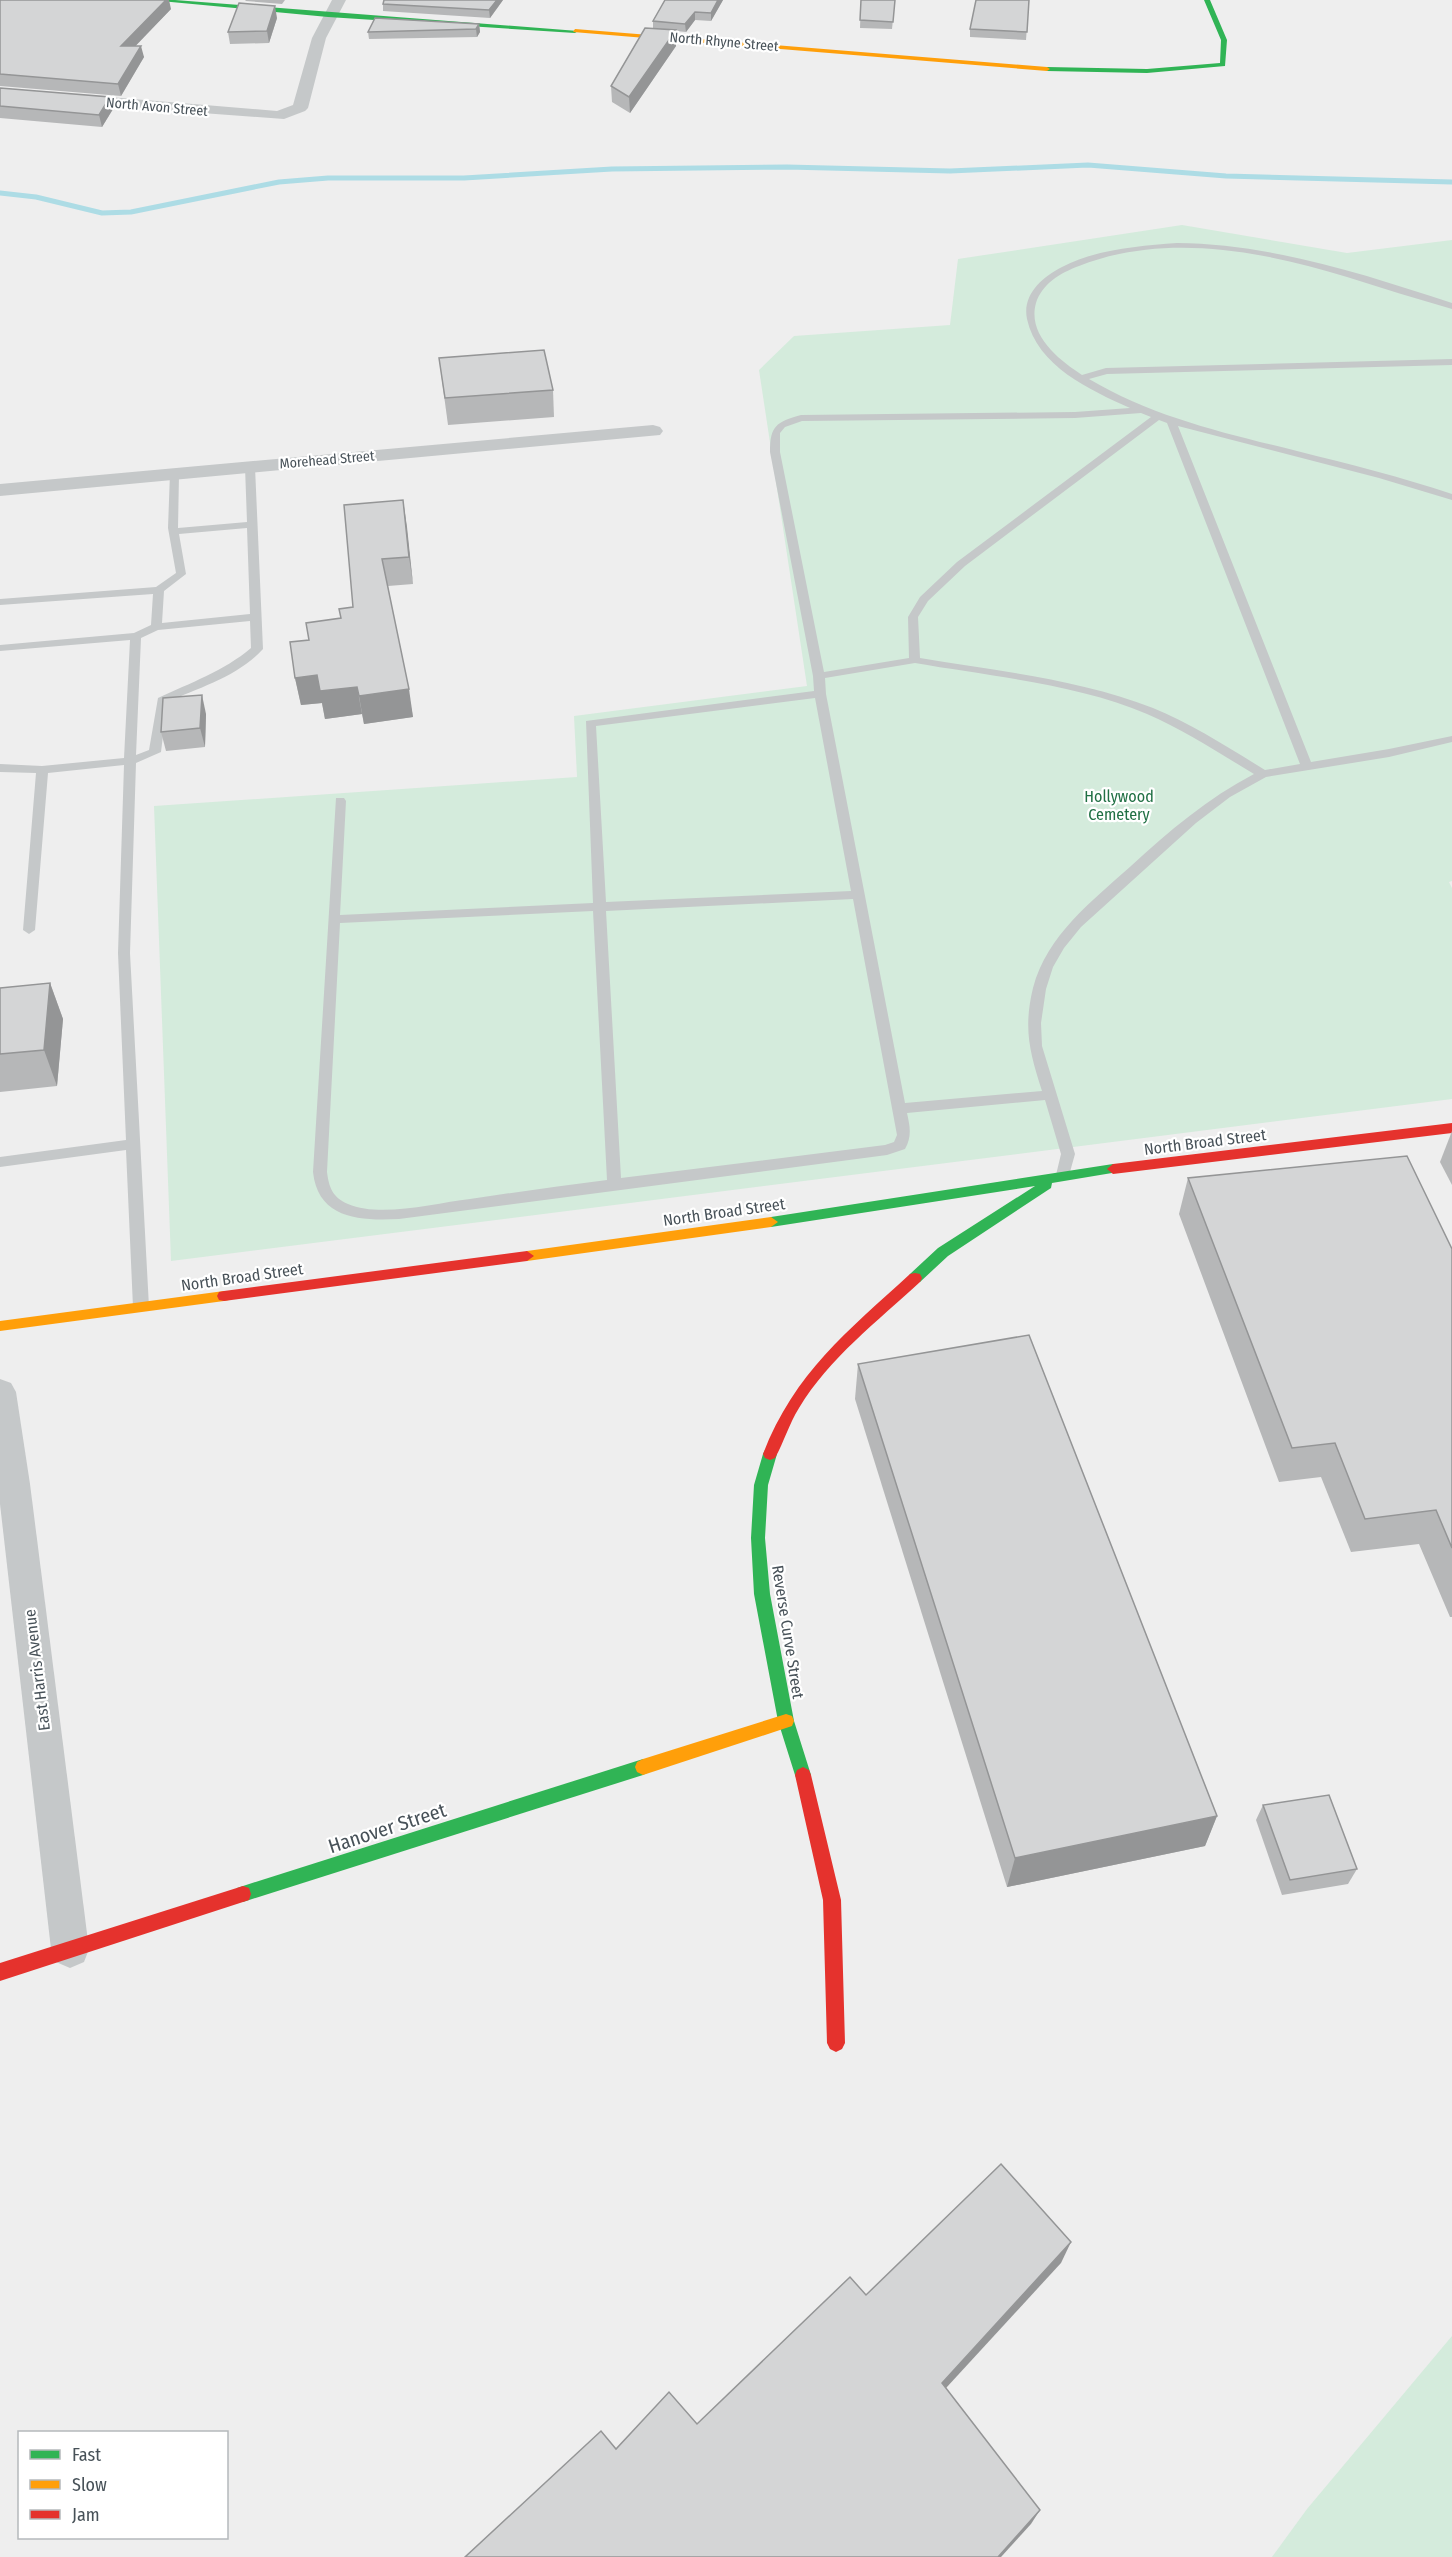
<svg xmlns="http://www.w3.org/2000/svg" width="1452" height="2557" font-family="'Fira Sans Condensed',sans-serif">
<rect width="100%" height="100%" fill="#eee"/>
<g fill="#d4ebdc">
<path d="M 1182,225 L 1347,253 L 1452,240 L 1452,881 L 1449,882 L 1452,888 L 1452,1099 L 171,1261 L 154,806 L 577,777 L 574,716 L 807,686 L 759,370 L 794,336 L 950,325 L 958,259 Z"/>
<path d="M 1452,2336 L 1452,2557 L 1272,2557 L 1307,2509 Z"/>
</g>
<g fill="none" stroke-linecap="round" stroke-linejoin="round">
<path stroke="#addce5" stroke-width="5" d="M 0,193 L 36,197 L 102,213 L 131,212 L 279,182 L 328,178 L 464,178 L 612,169 L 787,167 L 950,171 L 1088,165 L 1226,176 L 1452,182"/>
<g fill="#c5c8c9" fill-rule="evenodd">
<path d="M 1177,243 C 1272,244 1363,274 1452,303 L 1452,309 C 1417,299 1382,288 1347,277 C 1262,251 1165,232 1079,266 C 1060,273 1042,284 1036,303 C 1027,335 1059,360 1082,375 L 1106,368 L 1452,359 L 1452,365 L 1107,374 L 1089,379 C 1153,417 1224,433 1297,451 C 1349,464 1401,477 1452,494 L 1452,500 L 1379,478 L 1178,426 L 1311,762 L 1389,749 L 1452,736 L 1452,742 L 1389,757 L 1266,777 L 1230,797 L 1196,823 L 1081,927 L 1064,948 L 1053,967 L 1046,989 L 1041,1023 L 1042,1046 L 1075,1154 L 1068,1179 L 1058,1179 L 1056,1175 L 1061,1154 L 1045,1100 L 907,1113 C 910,1127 912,1136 905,1149 L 887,1155 L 399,1219 C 360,1221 318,1219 313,1172 L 336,798 L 344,798 L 346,801 L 340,915 L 593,903 L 586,721 L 814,691 L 813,676 L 770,452 C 770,426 776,422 801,415 L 1075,412 L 1130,408 C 1090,390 1037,366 1027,319 C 1022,295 1042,277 1062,267 C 1097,249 1139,246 1177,243 ZM 1141,413 L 1151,417 L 957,562 L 920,597 L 908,617 L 909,658 L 824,672 L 780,452 L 780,433 L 785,427 L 802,421 L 1075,418 ZM 1159,420 L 1167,423 L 1300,764 L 1265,770 C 1229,748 1192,724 1153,708 C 1079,679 998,671 920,658 L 918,617 L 928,601 L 965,566 ZM 915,663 C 989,676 1078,684 1147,714 C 1184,730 1219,753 1254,774 C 1208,798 1169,831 1131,866 C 1092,901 1047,935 1033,988 C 1023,1029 1030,1053 1042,1091 L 905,1103 L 826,694 L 825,678 ZM 815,698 L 851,891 L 606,902 L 596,726 ZM 853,899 L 897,1135 L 894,1142 L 885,1145 L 621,1178 L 606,911 ZM 593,911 L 607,1180 C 561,1186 516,1192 470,1199 C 435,1203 381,1218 348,1204 C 332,1197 329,1187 327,1172 L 340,923 Z"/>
<path d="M 250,464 L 255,467 L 263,649 C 239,676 199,688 167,702 L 161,752 L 136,763 L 130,953 L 149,1307 L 146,1311 L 136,1311 L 133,1307 L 126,1150 L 0,1167 L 0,1157 L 126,1140 L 118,953 L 124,765 L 48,773 L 35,930 L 29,934 L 23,930 L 36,773 L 0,772 L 0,764 L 42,766 L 124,758 L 130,640 L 0,651 L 0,645 L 134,633 L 151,625 L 153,594 L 0,605 L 0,599 L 156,587 L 176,573 L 168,528 L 170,473 L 179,475 L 178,528 L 247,522 L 245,467 ZM 247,528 L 250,614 L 162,623 L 164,591 L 186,574 L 179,534 ZM 250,621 L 251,648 C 224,671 190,683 158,698 L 149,750 L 136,755 L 141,638 L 158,630 Z"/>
</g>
<g fill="#c5c8c9" fill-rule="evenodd">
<path d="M 332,0 L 346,0 L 326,38 L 308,108 L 305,111 L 284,119 L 0,98 L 0,88 L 277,111 L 293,105 L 312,38 Z"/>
<path d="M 653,425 L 660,427 L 663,431 L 660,435 L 0,496 L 0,484 Z"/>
<path d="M 0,1379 L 11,1383 L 16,1392 L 30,1484 L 89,1949 L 84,1962 L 70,1968 L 56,1962 L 51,1949 L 0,1504 Z"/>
</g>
<g fill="#30b455" fill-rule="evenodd">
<path d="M 150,0 L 175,0 L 578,31 L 575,33 L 328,17 Z"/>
<path d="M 1204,0 L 1210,0 L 1227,40 L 1225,66 L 1147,73 L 1047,71 L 1044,69 L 1047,67 L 1147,69 L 1220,63 L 1221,40 Z"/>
<path d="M 1113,1164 L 1119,1169 L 1118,1172 L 1052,1183 L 1051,1188 L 948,1256 L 920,1282 L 910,1282 L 908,1278 L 910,1274 L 938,1248 L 1035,1186 L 771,1227 L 764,1222 L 771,1217 Z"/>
<path d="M 770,1448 L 775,1450 L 777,1454 L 768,1485 L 765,1538 L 770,1594 L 794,1721 L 811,1775 L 809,1780 L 803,1783 L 797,1780 L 795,1775 L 778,1721 L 754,1594 L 751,1538 L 754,1485 L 763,1454 L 765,1450 Z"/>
<path d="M 643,1759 L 649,1762 L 651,1767 L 649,1772 L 643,1775 L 243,1902 L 237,1900 L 235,1894 L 237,1888 L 243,1886 Z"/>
</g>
<g fill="#ff9f0a" fill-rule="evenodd">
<path d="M 575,29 L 1047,67 L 1050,69 L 1047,71 L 573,32 Z"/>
<path d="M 771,1217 L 778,1222 L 771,1227 L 527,1261 L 520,1256 L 527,1251 Z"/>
<path d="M 224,1291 L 229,1292 L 231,1296 L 229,1300 L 224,1301 L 0,1331 L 0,1321 Z"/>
<path d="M 786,1714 L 792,1716 L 794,1721 L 792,1726 L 786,1728 L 643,1775 L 637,1772 L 635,1767 L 637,1762 L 643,1759 Z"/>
</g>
<g fill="#e5322d" fill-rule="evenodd">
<path d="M 1452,1123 L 1452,1133 L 1113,1174 L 1107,1169 L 1113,1164 Z"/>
<path d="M 527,1251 L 534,1256 L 527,1261 L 224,1301 L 219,1300 L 217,1296 L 219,1292 L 224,1291 Z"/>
<path d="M 915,1273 L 920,1274 L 922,1278 L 920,1282 C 878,1321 829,1358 799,1408 C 789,1424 784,1442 775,1458 L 770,1460 L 765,1458 L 763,1454 C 795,1372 847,1332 910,1274 Z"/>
<path d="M 803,1767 L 809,1770 L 811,1775 L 841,1900 L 845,2043 L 842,2049 L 836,2052 L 830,2049 L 827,2043 L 823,1900 L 795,1775 L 797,1770 Z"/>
<path d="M 243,1886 L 249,1888 L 251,1894 L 249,1900 L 243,1902 L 0,1981 L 0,1963 Z"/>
</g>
</g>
<g fill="#b6b7b8">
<path d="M 0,0 L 171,9 L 135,46 L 144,57 L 121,96 L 0,86 Z"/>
<path d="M 245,0 L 285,0 L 282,4 L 246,1 Z"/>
<path d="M 384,0 L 503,0 L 490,18 L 383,11 L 383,4 Z"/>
<path d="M 665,0 L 723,0 L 711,21 L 695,20 L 686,32 L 676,31 L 676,46 L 630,113 L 612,102 L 611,86 L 653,28 L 653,21 Z"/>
<path d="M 861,0 L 895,0 L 892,29 L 860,28 Z"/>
<path d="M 1029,0 L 1026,40 L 970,37 L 970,29 Z"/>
<path d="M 277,18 L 269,43 L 230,44 L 228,32 Z"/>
<path d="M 479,24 L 480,32 L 477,37 L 369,39 L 368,32 Z"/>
<path d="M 0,88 L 110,97 L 113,109 L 102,127 L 0,118 Z"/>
<path d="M 439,358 L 553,390 L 554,417 L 448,425 Z"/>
<path d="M 403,500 L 413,584 L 388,586 L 413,717 L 364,724 L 362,714 L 325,719 L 322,703 L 301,705 L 295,678 L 309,640 L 340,618 L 353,607 Z"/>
<path d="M 206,714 L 205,747 L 166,751 L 161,732 Z"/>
<path d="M 50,983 L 63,1019 L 57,1086 L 0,1092 L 0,988 Z"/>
<path d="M 1452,1131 L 1452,1185 L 1440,1162 Z"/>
<path d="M 1188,1178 L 1452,1249 L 1452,1617 L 1450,1617 L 1419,1544 L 1351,1552 L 1321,1477 L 1279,1482 L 1179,1214 Z"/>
<path d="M 858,1364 L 1217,1816 L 1205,1846 L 1007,1887 L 855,1399 Z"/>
<path d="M 1263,1805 L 1357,1869 L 1348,1884 L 1282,1895 L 1256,1820 Z"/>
</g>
<g fill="#949596">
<path d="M 166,0 L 169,0 L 171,9 L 124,58 L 121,46 Z"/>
<path d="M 497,0 L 503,0 L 490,18 L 489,10 Z"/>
<path d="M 718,0 L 723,0 L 711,21 L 711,13 Z"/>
<path d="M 275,6 L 277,18 L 269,43 L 267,31 Z"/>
<path d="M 695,12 L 695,20 L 686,32 L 685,24 Z"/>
<path d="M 479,24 L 480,32 L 477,37 L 476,29 Z"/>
<path d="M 676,30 L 676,46 L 630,113 L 629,97 Z"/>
<path d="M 141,46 L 144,57 L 121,96 L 118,84 Z"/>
<path d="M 110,97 L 113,109 L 102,127 L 99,115 Z"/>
<path d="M 403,500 L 407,527 L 413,584 L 409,557 Z"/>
<path d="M 317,675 L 357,687 L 362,714 L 325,719 L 322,703 L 301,705 L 295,678 Z"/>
<path d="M 409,689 L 413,717 L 364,724 L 359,696 Z"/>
<path d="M 202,695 L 206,714 L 205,747 L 200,728 Z"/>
<path d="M 50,983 L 63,1019 L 57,1086 L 44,1050 Z"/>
<path d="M 1217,1816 L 1205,1846 L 1007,1887 L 1015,1858 Z"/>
<path d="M 1071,2242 L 1061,2263 L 935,2400 L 942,2383 Z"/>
<path d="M 1040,2510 L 1031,2524 L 1001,2557 L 998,2557 Z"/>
</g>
<g fill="#d4d5d6" stroke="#949596" stroke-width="1.5">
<path d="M 0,0 L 166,0 L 121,46 L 141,46 L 118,84 L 0,74 Z"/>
<path d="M 384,0 L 497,0 L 489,10 L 383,4 Z"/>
<path d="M 665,0 L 718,0 L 711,13 L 695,12 L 685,24 L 653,21 Z"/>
<path d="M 861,0 L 895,0 L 893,22 L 860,20 Z"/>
<path d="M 976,0 L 1029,0 L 1027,32 L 970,29 Z"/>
<path d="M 239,3 L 275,6 L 267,31 L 228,32 Z"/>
<path d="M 375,18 L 479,24 L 476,29 L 368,32 Z"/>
<path d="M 645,28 L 676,30 L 629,97 L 611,86 Z"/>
<path d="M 0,88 L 110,97 L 99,115 L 0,106 Z"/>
<path d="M 544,350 L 553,390 L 445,398 L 439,358 Z"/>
<path d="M 403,500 L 409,557 L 382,559 L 409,689 L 359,696 L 357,687 L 320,691 L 317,675 L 295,678 L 290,642 L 309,640 L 306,623 L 341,618 L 339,609 L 353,607 L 344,505 Z"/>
<path d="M 202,695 L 200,728 L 161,732 L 163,698 Z"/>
<path d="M 50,983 L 44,1050 L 0,1054 L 0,988 Z"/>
<path d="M 1407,1156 L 1452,1249 L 1452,1548 L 1436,1510 L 1365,1519 L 1335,1443 L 1292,1448 L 1188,1178 Z"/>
<path d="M 1029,1335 L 1217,1816 L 1015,1858 L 858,1364 Z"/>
<path d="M 1329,1795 L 1357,1869 L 1290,1880 L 1263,1805 Z"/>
<path d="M 1001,2164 L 1071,2242 L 942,2383 L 1040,2510 L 998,2557 L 465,2557 L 601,2431 L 616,2449 L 669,2392 L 697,2424 L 850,2277 L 866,2295 Z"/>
</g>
<g text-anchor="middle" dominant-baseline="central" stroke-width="4.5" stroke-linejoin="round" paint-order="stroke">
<g font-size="14" fill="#475158" stroke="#fff">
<text transform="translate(724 42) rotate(5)">North Rhyne Street</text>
<text transform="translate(157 107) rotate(5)">North Avon Street</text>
<text transform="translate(327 460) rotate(-5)">Morehead Street</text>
</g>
<g font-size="16" fill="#207044" stroke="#fff">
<text x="1119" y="796">Hollywood<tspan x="1119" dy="18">Cemetery</tspan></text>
</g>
<g font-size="16" fill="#475158" stroke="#fff">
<text transform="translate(1205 1142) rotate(-7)">North Broad Street</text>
<text transform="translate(724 1212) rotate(-8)">North Broad Street</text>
<text transform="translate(242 1277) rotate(-8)">North Broad Street</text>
<text transform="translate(788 1632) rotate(81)">Reverse Curve Street</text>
<text transform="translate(37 1670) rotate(-97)">East Harris Avenue</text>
</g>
<g font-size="20" fill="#475158" stroke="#fff">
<text transform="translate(387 1828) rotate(-18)">Hanover Street</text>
</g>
</g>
<rect x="18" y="2431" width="210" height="108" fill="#ffffff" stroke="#b5b9bc" stroke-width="1.5"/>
<rect x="30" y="2450" width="30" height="9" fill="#30b455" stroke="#b5b9bc" stroke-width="1.5"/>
<text x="72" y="2461" font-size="18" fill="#475158">Fast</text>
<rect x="30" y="2480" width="30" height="9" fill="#ff9f0a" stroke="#b5b9bc" stroke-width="1.5"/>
<text x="72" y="2491" font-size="18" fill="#475158">Slow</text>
<rect x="30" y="2510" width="30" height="9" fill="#e5322d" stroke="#b5b9bc" stroke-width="1.5"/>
<text x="72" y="2521" font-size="18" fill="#475158">Jam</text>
</svg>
